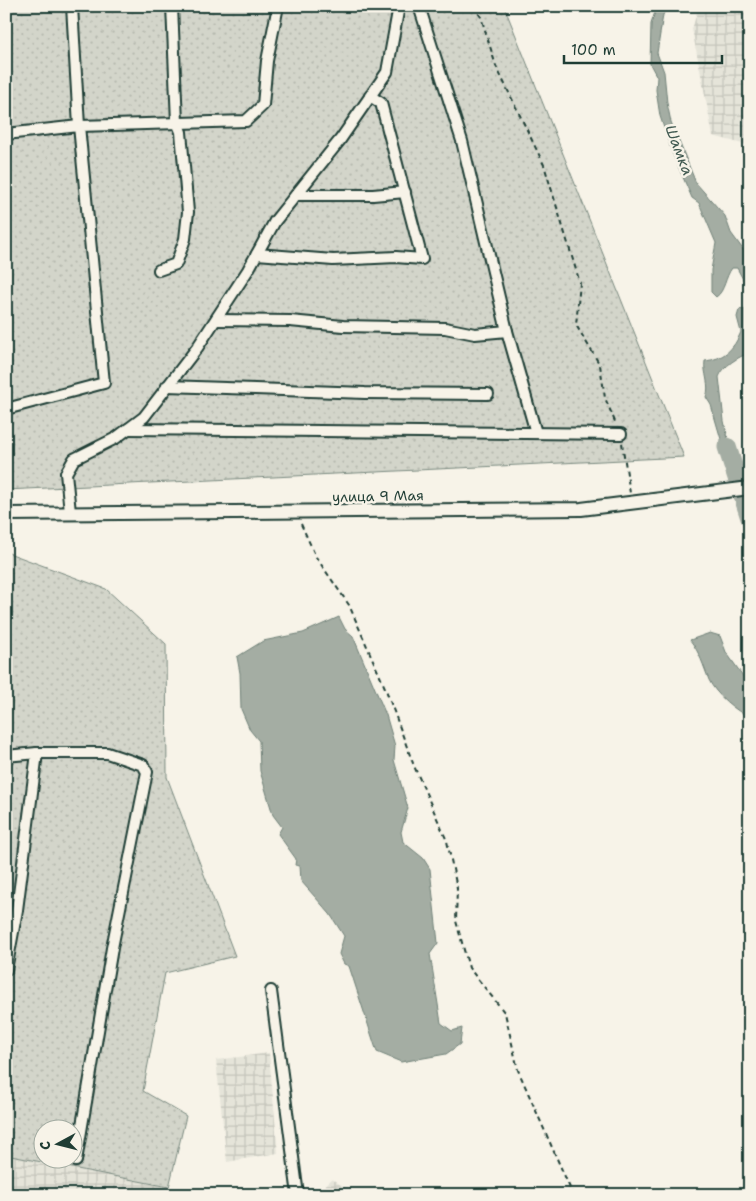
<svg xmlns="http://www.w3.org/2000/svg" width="756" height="1201" font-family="'Shantell Sans',sans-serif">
<defs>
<pattern id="industrial-grid" width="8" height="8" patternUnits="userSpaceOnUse" patternTransform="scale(1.25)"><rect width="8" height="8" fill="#e5e4d9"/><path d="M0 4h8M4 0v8" fill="none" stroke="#c4c4bb"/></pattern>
<pattern id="grass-dots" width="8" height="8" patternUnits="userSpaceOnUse" patternTransform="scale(1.25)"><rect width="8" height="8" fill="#d3d5ca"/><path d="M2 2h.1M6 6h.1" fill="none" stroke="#b5b8ae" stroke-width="1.8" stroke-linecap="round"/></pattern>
</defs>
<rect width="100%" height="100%" fill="#f7f3e8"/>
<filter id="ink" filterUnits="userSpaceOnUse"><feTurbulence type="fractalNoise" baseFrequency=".02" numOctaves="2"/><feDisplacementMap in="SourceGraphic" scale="10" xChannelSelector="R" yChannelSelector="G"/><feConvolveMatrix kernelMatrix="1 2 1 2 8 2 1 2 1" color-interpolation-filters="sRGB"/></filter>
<g filter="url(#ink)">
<g fill="url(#industrial-grid)">
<path d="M 699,6 L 750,6 L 750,146 L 713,136 L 692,29 Z"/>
<path d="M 269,1053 L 278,1153 L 227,1162 L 216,1060 Z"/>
<path d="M 6,1155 L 118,1177 L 209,1195 L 6,1195 Z"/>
<path d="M 332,1179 L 355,1195 L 315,1195 Z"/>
</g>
<g fill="url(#grass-dots)" stroke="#79897f" fill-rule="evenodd">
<path d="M 6,6 L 504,6 L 684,457 L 6,490 Z"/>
<path d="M 6,552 L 106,589 L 166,644 L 167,777 L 235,956 L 165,973 L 143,1091 L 186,1116 L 169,1187 L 6,1155 ZM 42,1128 L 72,1128 L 72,1158 L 42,1158 Z"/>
</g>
<g fill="#a4ada3" stroke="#6f8077">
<path d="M 657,6 L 667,6 L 663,15 L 657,53 L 664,72 L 667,103 L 671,122 L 696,183 L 725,216 L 731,233 L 750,259 L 750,353 C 739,356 723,366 719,377 L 724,421 L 731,452 L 739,472 L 731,472 L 729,459 L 725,453 L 711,405 L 706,397 C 711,385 703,373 705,361 C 724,359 734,349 741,332 L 737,317 L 739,310 L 746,308 L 746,285 L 737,268 L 732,268 C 725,277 725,291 716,297 L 711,292 L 711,270 L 716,243 L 699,203 L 692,198 L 672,152 L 660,116 L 656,90 L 657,77 L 650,64 L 651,24 Z"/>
<path d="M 339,617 L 345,629 L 353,636 L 386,715 L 395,746 L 394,760 L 408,808 L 401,832 L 403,842 L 423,858 L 430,869 L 438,943 L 430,954 L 441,1023 L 452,1031 L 462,1028 L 460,1044 L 446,1054 L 401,1062 L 377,1052 L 349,966 L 344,964 L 339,954 L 344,936 L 330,914 L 301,881 L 300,866 L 295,865 L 296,859 L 278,834 L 282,827 L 273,815 L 260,771 L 259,741 L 250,730 L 241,709 L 240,673 L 237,657 L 263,641 L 303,633 Z"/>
<path d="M 710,633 L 720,636 L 726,652 L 750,686 L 750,718 C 735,710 716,695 709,680 C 703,665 700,653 690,640 Z"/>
</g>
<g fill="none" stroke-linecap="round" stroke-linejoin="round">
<path stroke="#a4ada3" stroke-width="19" d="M 727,447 L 750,518"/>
<g stroke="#1f3d34" stroke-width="14">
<g id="minor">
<path d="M 419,6 L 462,141 L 507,331 L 536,433"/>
<path d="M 6,134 L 79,126 L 246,121 L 263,105 L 267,61 L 278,6"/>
<path d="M 296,195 L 373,195 L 405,192"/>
<path d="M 257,254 L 333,260 L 396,257 L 422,259 L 381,103 L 370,96"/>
<path d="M 159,270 L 176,264 L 185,239 L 188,212 L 181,132 L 177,122 L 172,6"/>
<path d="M 216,320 L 290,321 L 343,326 L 445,328 L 475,334 L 507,331"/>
<path d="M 167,386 L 365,393 L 488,394"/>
<path d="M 6,409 L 104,383 L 79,126 L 72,6"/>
<path d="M 128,429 L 621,434"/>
<path d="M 70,512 L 66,473 L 74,459 L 116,438 L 144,417 L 197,348 L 248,270 L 275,221 L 340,140 L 387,72 L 399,6"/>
<path d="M 6,756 L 37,753 L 107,753 L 143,765 L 147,772 L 112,948 L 76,1161"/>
<path d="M 6,970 L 17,910 L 37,753"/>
<path d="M 271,991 L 298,1195"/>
</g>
</g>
<g stroke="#1f3d34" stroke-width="16">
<path id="major" d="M 6,514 L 581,509 L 750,488"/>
</g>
<g stroke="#1f3d34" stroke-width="2" stroke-dasharray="5 4" stroke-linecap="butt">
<path d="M 473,6 L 481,17 L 496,66 L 544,165 L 580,283 L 576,325 L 600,365 L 605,398 L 616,424"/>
<path d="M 622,443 L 630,493"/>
<path d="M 301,524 L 316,557 L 349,605 L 386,690 L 414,766 L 447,841 L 457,888 L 456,921 L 469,968 L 505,1013 L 518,1070 L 573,1195"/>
</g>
<use href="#minor" stroke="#f7f3e8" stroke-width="10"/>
<use href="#major" stroke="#f7f3e8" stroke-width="12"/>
</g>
</g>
<g text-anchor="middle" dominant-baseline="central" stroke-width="5" stroke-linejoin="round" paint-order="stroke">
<g font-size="14" fill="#1f3d34" stroke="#f7f3e8">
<text transform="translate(378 496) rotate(-1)">улица 9 Мая</text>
</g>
<g font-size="15" font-style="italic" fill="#405950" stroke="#f7f3e8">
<text transform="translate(679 150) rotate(69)">Шамка</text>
</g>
</g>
<rect width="756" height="1201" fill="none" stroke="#f7f3e8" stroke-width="25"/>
<rect x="12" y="12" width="731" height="1176" fill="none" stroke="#1f3d34" stroke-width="2" filter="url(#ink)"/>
<g transform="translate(58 1144) rotate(263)"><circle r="24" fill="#f7f3e8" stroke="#a1aaa0"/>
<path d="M0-4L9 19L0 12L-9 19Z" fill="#1f3d34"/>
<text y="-8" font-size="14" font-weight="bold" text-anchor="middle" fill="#1f3d34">С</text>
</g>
<path d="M564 55v8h158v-8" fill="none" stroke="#1f3d34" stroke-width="2.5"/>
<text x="571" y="55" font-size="15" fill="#1f3d34" stroke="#f7f3e8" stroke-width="4" paint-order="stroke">100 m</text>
</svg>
